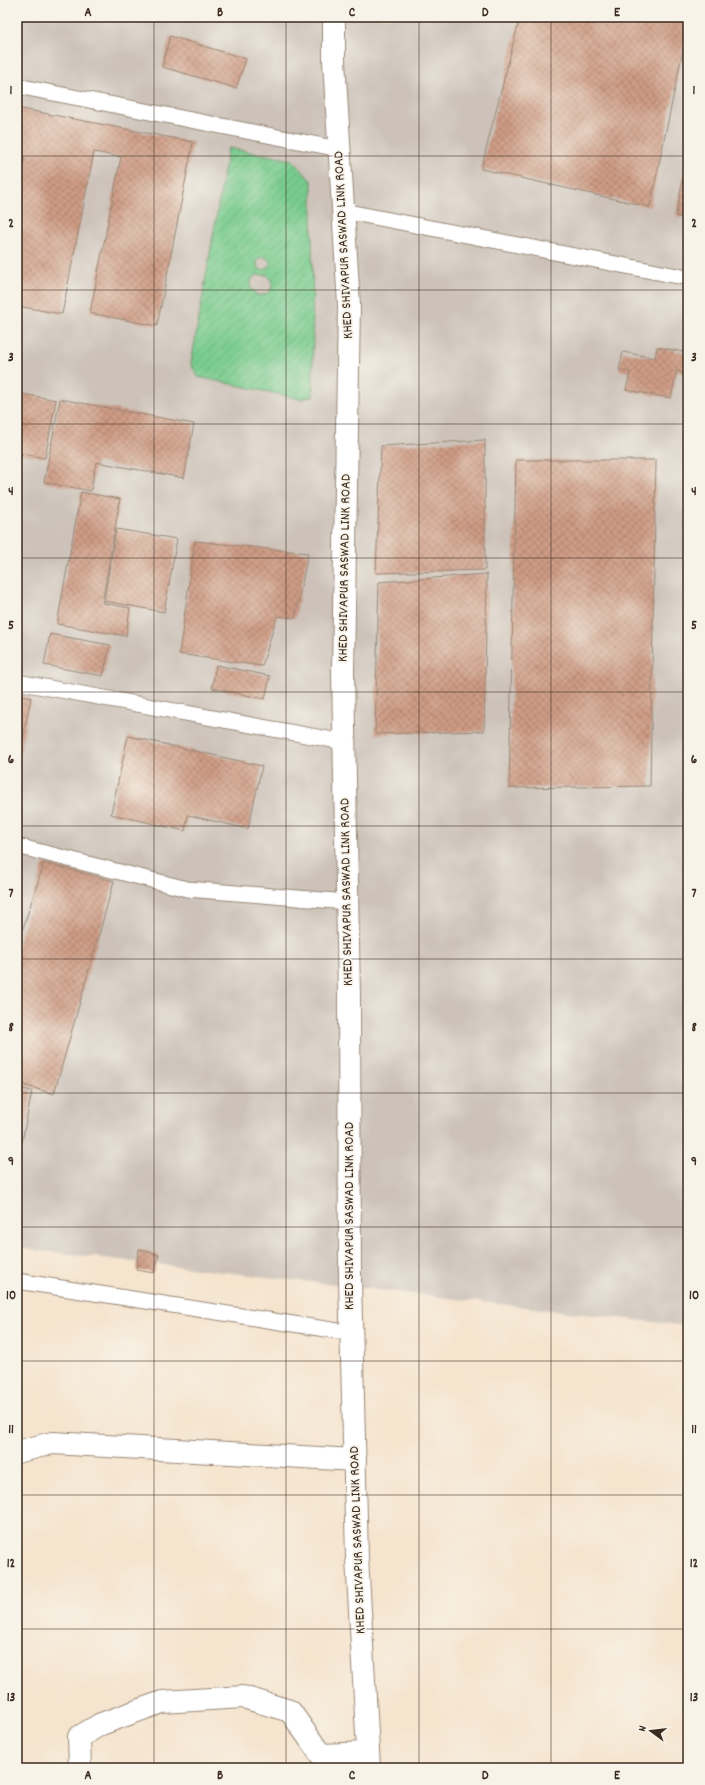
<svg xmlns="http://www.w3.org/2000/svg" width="705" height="1785" font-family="Dekko,sans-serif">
<defs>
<pattern id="garden-furrows" width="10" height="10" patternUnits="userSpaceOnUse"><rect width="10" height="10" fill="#77cb8d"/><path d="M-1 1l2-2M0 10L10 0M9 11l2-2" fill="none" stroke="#68ae79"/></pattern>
<pattern id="building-cross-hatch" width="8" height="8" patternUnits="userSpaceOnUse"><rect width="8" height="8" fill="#cf9c85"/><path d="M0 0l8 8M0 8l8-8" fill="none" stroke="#a97f6c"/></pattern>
</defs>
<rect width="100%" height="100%" fill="#f7f3e8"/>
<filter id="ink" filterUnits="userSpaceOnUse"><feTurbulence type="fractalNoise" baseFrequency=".025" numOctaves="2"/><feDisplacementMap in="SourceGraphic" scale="8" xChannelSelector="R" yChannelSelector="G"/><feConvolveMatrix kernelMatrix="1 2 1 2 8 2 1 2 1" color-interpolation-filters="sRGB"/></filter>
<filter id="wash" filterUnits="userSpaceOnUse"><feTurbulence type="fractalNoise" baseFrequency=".012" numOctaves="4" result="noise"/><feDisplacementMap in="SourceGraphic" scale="16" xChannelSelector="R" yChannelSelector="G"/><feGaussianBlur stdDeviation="0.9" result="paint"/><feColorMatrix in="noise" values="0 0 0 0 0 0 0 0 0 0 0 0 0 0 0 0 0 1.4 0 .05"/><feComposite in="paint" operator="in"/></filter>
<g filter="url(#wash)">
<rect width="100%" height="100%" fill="#f5e4ce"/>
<path fill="#ccc2b9" d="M 17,17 L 688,17 L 688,1326 L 17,1248 Z"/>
<path fill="url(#garden-furrows)" stroke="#597a56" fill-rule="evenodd" d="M 228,148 L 293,160 L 312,182 L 313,396 L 301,399 L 198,377 L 191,364 ZM 262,257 L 267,258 L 270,261 L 270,266 L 265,270 L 259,269 L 257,265 L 258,259 ZM 257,275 L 267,275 C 278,285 269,297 257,295 L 250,287 L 252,279 Z"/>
<g id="blocks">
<g fill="url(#building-cross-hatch)">
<path d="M 520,17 L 688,18 L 688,26 L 650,207 L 481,169 Z"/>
<path d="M 170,36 L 246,59 L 236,88 L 162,67 Z"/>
<path d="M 17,108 L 193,142 L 157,326 L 90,313 L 121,157 L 94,152 L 62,314 L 17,306 L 17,198 L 25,157 L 17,155 Z"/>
<path d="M 687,157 L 688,157 L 688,218 L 676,216 Z"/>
<path d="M 657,347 L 688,353 L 688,377 L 677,370 L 671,398 L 626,390 L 630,372 L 619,370 L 623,352 L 655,358 Z"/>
<path d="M 17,393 L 56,400 L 45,458 L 17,453 Z"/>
<path d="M 60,399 L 194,424 L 184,478 L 96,462 L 91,491 L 44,482 Z"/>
<path d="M 485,440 L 485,570 L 376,573 L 381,446 Z"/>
<path d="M 516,460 L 656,460 L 650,786 L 509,788 Z"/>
<path d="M 81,492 L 120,499 L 102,603 L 130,608 L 126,636 L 57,624 Z"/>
<path d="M 116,529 L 177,539 L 164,612 L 104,601 Z"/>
<path d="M 195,541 L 308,553 L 295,618 L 277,616 L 262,666 L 179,654 Z"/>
<path d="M 487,574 L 484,731 L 375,734 L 379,582 Z"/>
<path d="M 50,634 L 110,645 L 103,676 L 44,665 Z"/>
<path d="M 216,665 L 270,676 L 265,699 L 212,688 Z"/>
<path d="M 17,695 L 31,698 L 18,761 L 17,761 Z"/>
<path d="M 128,736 L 262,766 L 248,829 L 188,815 L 185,831 L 111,814 Z"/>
<path d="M 44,863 L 114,881 L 54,1094 L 17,1083 L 17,947 Z"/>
<path d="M 17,1088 L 32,1091 L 18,1162 L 17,1162 Z"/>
<path d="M 139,1249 L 159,1255 L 154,1273 L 136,1270 Z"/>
</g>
</g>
</g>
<g filter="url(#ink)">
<use href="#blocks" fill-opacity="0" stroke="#988776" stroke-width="1"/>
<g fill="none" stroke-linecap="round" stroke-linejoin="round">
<g stroke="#988776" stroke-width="17">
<g id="lane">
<path d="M 17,86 L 339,149"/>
<path d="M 343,211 L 688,278"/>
<path d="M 17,682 L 344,742"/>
<path d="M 17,846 L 187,889 L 347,902"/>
<path d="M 17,1281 L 351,1333"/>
</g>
</g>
<g stroke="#988776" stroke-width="24">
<g id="street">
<path d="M 17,1452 L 52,1443 L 355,1460"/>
<path d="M 80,1768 L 79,1737 L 101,1724 L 162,1702 L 243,1697 L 290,1711 L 321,1755 L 368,1753"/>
</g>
</g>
<g stroke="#988776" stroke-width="24">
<path id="secondary" d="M 334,17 L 334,61 L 349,305 L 343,672 L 349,995 L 350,1279 L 357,1558 L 369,1768"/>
</g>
<use href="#lane" stroke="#fff" stroke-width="15"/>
<use href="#street" stroke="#fff" stroke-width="22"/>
<use href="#secondary" stroke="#fff" stroke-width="22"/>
</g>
</g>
<path fill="none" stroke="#3b2a1e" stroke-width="1" stroke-opacity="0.55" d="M 154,17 L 154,1768M 286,17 L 286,1768M 419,17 L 419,1768M 551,17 L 551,1768M 17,156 L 688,156M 17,290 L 688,290M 17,424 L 688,424M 17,558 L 688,558M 17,692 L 688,692M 17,826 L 688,826M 17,959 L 688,959M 17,1093 L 688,1093M 17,1227 L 688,1227M 17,1361 L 688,1361M 17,1495 L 688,1495M 17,1629 L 688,1629"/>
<g text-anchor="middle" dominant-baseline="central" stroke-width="3.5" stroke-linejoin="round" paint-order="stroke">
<g font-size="14" fill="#3b2a1e" stroke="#f7f3e8">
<text transform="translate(344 245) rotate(-93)">KHED SHIVAPUR SASWAD LINK ROAD</text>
<text transform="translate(345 568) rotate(-89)">KHED SHIVAPUR SASWAD LINK ROAD</text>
<text transform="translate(347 892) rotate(-91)">KHED SHIVAPUR SASWAD LINK ROAD</text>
<text transform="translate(350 1216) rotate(-90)">KHED SHIVAPUR SASWAD LINK ROAD</text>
<text transform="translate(358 1540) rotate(-92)">KHED SHIVAPUR SASWAD LINK ROAD</text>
</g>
</g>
<rect width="705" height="1785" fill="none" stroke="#f7f3e8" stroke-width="44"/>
<g transform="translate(651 1731) rotate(285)" stroke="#f7f3e8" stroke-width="3" paint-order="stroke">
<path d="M0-3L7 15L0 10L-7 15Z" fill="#3b2a1e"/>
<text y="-6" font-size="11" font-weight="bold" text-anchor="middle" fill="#3b2a1e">N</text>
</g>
<rect x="22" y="22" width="661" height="1741" fill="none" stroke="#3b2a1e" stroke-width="1.5"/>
<g font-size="13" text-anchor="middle" font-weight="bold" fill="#3b2a1e">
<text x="88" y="16">A</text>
<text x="220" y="16">B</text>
<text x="352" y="16">C</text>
<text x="485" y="16">D</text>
<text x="617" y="16">E</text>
<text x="11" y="94">1</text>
<text x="694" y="94">1</text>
<text x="11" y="227">2</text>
<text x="694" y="227">2</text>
<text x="11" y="361">3</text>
<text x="694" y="361">3</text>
<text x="11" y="495">4</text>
<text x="694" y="495">4</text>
<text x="11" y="629">5</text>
<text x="694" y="629">5</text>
<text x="11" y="763">6</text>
<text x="694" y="763">6</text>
<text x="11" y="897">7</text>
<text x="694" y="897">7</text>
<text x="11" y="1031">8</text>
<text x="694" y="1031">8</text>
<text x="11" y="1165">9</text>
<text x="694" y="1165">9</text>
<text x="11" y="1299">10</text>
<text x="694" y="1299">10</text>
<text x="11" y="1433">11</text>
<text x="694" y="1433">11</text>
<text x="11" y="1567">12</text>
<text x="694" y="1567">12</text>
<text x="11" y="1701">13</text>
<text x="694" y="1701">13</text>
<text x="88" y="1779">A</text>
<text x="220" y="1779">B</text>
<text x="352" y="1779">C</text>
<text x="485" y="1779">D</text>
<text x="617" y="1779">E</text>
</g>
</svg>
